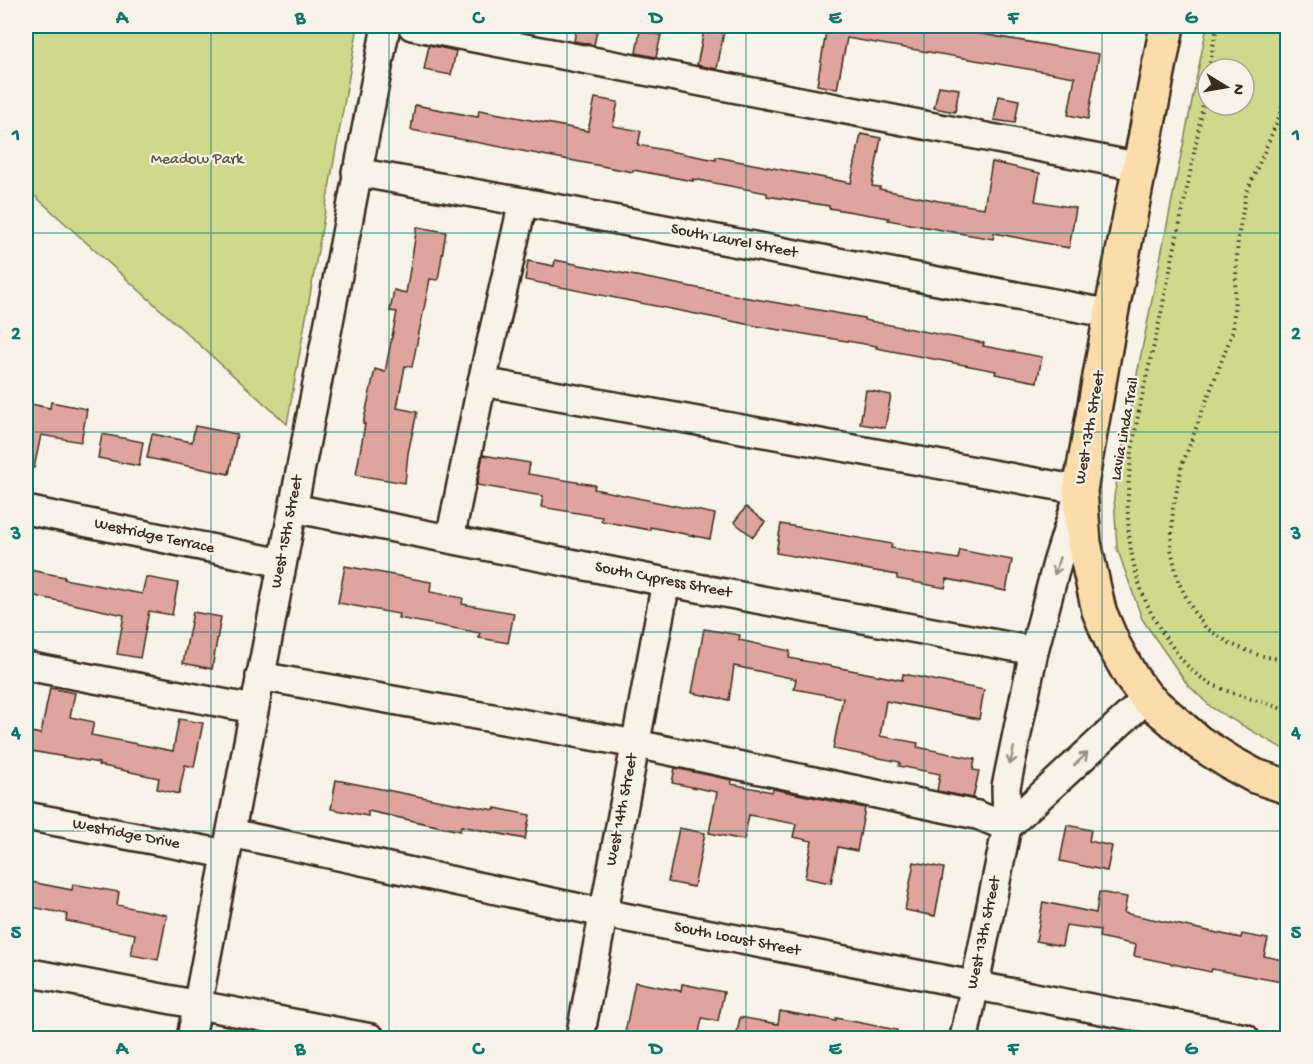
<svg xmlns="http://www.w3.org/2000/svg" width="1313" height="1064" font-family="'Gochi Hand',sans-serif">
<rect width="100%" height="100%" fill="#f7f3e8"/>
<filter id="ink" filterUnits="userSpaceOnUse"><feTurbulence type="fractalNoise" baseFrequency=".0167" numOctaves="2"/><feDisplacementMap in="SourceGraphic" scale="12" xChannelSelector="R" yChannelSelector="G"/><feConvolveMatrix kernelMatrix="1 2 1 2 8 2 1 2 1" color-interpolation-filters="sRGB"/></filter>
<g filter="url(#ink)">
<g fill="#ced98c" stroke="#848255" stroke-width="1.5" fill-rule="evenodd">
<path d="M 26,26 L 358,26 L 287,424 L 26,188 Z"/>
<path d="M 1207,26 L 1287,26 L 1287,751 L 1212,708 L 1187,684 L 1142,619 L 1117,548 L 1114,497 L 1126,429 ZM 1208,69 L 1244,69 L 1244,105 L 1208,105 Z"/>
</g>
<g fill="#dea49d" stroke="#3b2a1e" stroke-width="1.5">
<path d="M 577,26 L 598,26 L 594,45 L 574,41 Z"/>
<path d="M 705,26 L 725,26 L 717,69 L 697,65 Z"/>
<path d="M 827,26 L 935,26 L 1099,54 L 1088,119 L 1068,115 L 1075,77 L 847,38 L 837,89 L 817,85 Z"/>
<path d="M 640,31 L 661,35 L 656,57 L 636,53 Z"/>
<path d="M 429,45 L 456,51 L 451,75 L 424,70 Z"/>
<path d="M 939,86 L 959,89 L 955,112 L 934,108 Z"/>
<path d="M 999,96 L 1019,100 L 1015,123 L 994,120 Z"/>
<path d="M 595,98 L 618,102 L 613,126 L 641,131 L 638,145 L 716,160 L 716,157 L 851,183 L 861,134 L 881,138 L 872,186 L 880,187 L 879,189 L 939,201 L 984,208 L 992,162 L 1040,173 L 1035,201 L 1076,208 L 1069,248 L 994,233 L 993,239 L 947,231 L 888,220 L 889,218 L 829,208 L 829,206 L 767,196 L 767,193 L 693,179 L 693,181 L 633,170 L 633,172 L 411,130 L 415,105 L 478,117 L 479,110 L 588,131 Z"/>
<path d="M 417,227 L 446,232 L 438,280 L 430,279 L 412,367 L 405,366 L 397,408 L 417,412 L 408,453 L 405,483 L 356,475 L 365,424 L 363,424 L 375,369 L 385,372 L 397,312 L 390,311 L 394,290 L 406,293 Z"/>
<path d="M 555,260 L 743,297 L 864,318 L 864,320 L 984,343 L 983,346 L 1042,357 L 1037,382 L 995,374 L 996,371 L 876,348 L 877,346 L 756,326 L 525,280 L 528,261 L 554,266 Z"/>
<path d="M 866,390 L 891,395 L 885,428 L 860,424 Z"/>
<path d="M 51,402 L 87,409 L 81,442 L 41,435 L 34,468 L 26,467 L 26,403 L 50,408 Z"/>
<path d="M 195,426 L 237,434 L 229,474 L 147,458 L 152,434 L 192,442 Z"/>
<path d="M 102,434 L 143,442 L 139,466 L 98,458 Z"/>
<path d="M 483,455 L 530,463 L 528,474 L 595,485 L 594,489 L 715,514 L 710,539 L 650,527 L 650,530 L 601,521 L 602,517 L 541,507 L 543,496 L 477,485 Z"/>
<path d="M 746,507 L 765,522 L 753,537 L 734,522 Z"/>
<path d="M 781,524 L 892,544 L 891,548 L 958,559 L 960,550 L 1012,560 L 1006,591 L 947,579 L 945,588 L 897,579 L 897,575 L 776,553 Z"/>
<path d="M 345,566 L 431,582 L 430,592 L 463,598 L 462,604 L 514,613 L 508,643 L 479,638 L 480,633 L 398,618 L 399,614 L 338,603 Z"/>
<path d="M 30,570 L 65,577 L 64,579 L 142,594 L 146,577 L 178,583 L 172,615 L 149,611 L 140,658 L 117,654 L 124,615 L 26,594 Z"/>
<path d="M 193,612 L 221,617 L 212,669 L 183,663 Z"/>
<path d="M 704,629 L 740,635 L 739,640 L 790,651 L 789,658 L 902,680 L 903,674 L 984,690 L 979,719 L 886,701 L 880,736 L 918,743 L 917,747 L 975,759 L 973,770 L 979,771 L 973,798 L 937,791 L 940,774 L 899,766 L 900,762 L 833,749 L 843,698 L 794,689 L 796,679 L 734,666 L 729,700 L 692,693 Z"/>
<path d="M 50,688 L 75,693 L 70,717 L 94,722 L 91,735 L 173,751 L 179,719 L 203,723 L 194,767 L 185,765 L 179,794 L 157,789 L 159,778 L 98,765 L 99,763 L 26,750 L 26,731 L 41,734 Z"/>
<path d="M 675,768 L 732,780 L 731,784 L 772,792 L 773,789 L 865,808 L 857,851 L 838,847 L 831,883 L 805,878 L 812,841 L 793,837 L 796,824 L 749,815 L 744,840 L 709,833 L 717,792 L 672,783 Z"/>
<path d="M 336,780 L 437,800 L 495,810 L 495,808 L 530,815 L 525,839 L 461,826 L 460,831 L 368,811 L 368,816 L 331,809 Z"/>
<path d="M 1067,825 L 1091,830 L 1089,841 L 1112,846 L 1107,871 L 1060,861 Z"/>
<path d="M 679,828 L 705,833 L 694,887 L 668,882 Z"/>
<path d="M 914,862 L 944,868 L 935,916 L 905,910 Z"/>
<path d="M 26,881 L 72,890 L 73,884 L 119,892 L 117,905 L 167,915 L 158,960 L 131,955 L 135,934 L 66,921 L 67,914 L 26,906 Z"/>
<path d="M 1099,892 L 1127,897 L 1124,913 L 1241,938 L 1242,934 L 1268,939 L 1264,956 L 1287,961 L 1287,983 L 1212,969 L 1211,972 L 1134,956 L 1136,945 L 1099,937 L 1100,930 L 1066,925 L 1062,946 L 1036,941 L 1043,902 L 1096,913 Z"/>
<path d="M 635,982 L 681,991 L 682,984 L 724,992 L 718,1021 L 702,1018 L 698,1038 L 624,1038 Z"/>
<path d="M 780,1011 L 836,1021 L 836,1018 L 897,1030 L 897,1038 L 736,1038 L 740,1017 L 778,1024 Z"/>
</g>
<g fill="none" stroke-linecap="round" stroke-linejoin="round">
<g stroke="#3b2a1e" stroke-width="32">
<g id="minor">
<path d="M 412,26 L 1141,167"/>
<path d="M 356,172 L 523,202 L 1111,314"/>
<path d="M 482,382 L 1080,490 L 1057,563 L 1034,651 L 1006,787 L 1007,827 L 964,1038"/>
<path d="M 293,508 L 666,582 L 1034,651"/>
<path d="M 26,510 L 282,563"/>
<path d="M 450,539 L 482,382 L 523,202"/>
<path d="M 26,666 L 254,709"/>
<path d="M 260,676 L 636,744 L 977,815 L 1007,827"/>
<path d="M 26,816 L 226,854"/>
<path d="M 1007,827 L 1147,698"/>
<path d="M 231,833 L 603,913 L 1245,1038"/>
<path d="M 26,972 L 371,1038"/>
<path d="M 191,1038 L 386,26"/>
<path d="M 580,1038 L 666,582"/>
</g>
</g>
<g stroke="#3b2a1e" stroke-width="38">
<path id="major" d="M 1167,26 L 1111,314 L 1080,490 L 1084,543 L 1099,611 L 1113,644 L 1132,678 L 1147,698 L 1198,742 L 1231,763 L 1255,776 L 1288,787"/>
</g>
<g stroke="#3b2a1e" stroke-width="4" stroke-dasharray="1.5 4.5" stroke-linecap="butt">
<path d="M 1209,69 L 1217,26"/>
<path d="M 1208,76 C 1195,154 1178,231 1162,309 C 1139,417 1097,534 1164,635 C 1173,648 1183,663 1195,673 C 1220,694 1258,699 1288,711"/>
<path d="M 1288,77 L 1280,115 L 1246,194 L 1238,238 L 1233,331 L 1182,465 L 1173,509 L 1171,549 L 1178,581 L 1193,611 L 1206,628 L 1231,644 L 1258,655 L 1288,661"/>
</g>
<use href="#minor" stroke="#f7f3e8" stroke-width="27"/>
<use href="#major" stroke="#fddcac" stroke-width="33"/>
</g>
<defs><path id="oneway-shaft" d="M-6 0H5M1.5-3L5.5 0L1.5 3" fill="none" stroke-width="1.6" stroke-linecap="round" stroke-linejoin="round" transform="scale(1.5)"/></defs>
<g stroke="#998e83">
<use href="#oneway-shaft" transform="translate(1057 566) rotate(106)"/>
<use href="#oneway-shaft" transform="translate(1012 756) rotate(102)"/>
<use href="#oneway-shaft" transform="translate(1081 759) rotate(-43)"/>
</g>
</g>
<path fill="none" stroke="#0f766e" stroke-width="1.5" stroke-opacity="0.55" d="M 211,26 L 211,1038M 389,26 L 389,1038M 567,26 L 567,1038M 746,26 L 746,1038M 924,26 L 924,1038M 1102,26 L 1102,1038M 26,233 L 1288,233M 26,432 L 1288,432M 26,632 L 1288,632M 26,831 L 1288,831"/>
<g text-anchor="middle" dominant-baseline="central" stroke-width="4.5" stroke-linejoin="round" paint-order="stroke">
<g font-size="16" fill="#60563a" stroke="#f7f3e8">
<text x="197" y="160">Meadow Park</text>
</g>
<g font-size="16" fill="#3b2a1e" stroke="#f7f3e8">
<text transform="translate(734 242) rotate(11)">South Laurel Street</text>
<text transform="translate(1091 428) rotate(-80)">West 13th Street</text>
<text transform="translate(1126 429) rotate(-80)">Lavia Linda Trail</text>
<text transform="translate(288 532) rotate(-79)">West 15th Street</text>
<text transform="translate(154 537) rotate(12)">Westridge Terrace</text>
<text transform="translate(663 581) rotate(11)">South Cypress Street</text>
<text transform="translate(623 810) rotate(-79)">West 14th Street</text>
<text transform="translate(126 835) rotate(11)">Westridge Drive</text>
<text transform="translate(985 933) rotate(-78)">West 13th Street</text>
<text transform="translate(737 940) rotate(11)">South Locust Street</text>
</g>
</g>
<rect width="1313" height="1064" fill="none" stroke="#f7f3e8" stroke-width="66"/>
<g transform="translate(1226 87) rotate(101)"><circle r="28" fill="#f7f3e8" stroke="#aca397" stroke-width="1.5"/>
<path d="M0-4.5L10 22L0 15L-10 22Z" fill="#3b2a1e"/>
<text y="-9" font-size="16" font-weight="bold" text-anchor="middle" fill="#3b2a1e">N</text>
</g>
<rect x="33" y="33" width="1247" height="998" fill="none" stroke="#0f766e" stroke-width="2"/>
<g font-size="20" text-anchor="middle" font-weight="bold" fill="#0f766e">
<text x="122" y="23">A</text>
<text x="300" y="23">B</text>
<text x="478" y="23">C</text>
<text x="656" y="23">D</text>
<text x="835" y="23">E</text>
<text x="1013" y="23">F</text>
<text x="1191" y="23">G</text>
<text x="16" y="140">1</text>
<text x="1296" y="140">1</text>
<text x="16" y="339">2</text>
<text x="1296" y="339">2</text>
<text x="16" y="539">3</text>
<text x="1296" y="539">3</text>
<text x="16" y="738">4</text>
<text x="1296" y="738">4</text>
<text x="16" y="938">5</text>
<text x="1296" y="938">5</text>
<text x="122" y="1054">A</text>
<text x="300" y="1054">B</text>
<text x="478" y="1054">C</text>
<text x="656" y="1054">D</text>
<text x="835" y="1054">E</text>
<text x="1013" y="1054">F</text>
<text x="1191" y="1054">G</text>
</g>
</svg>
